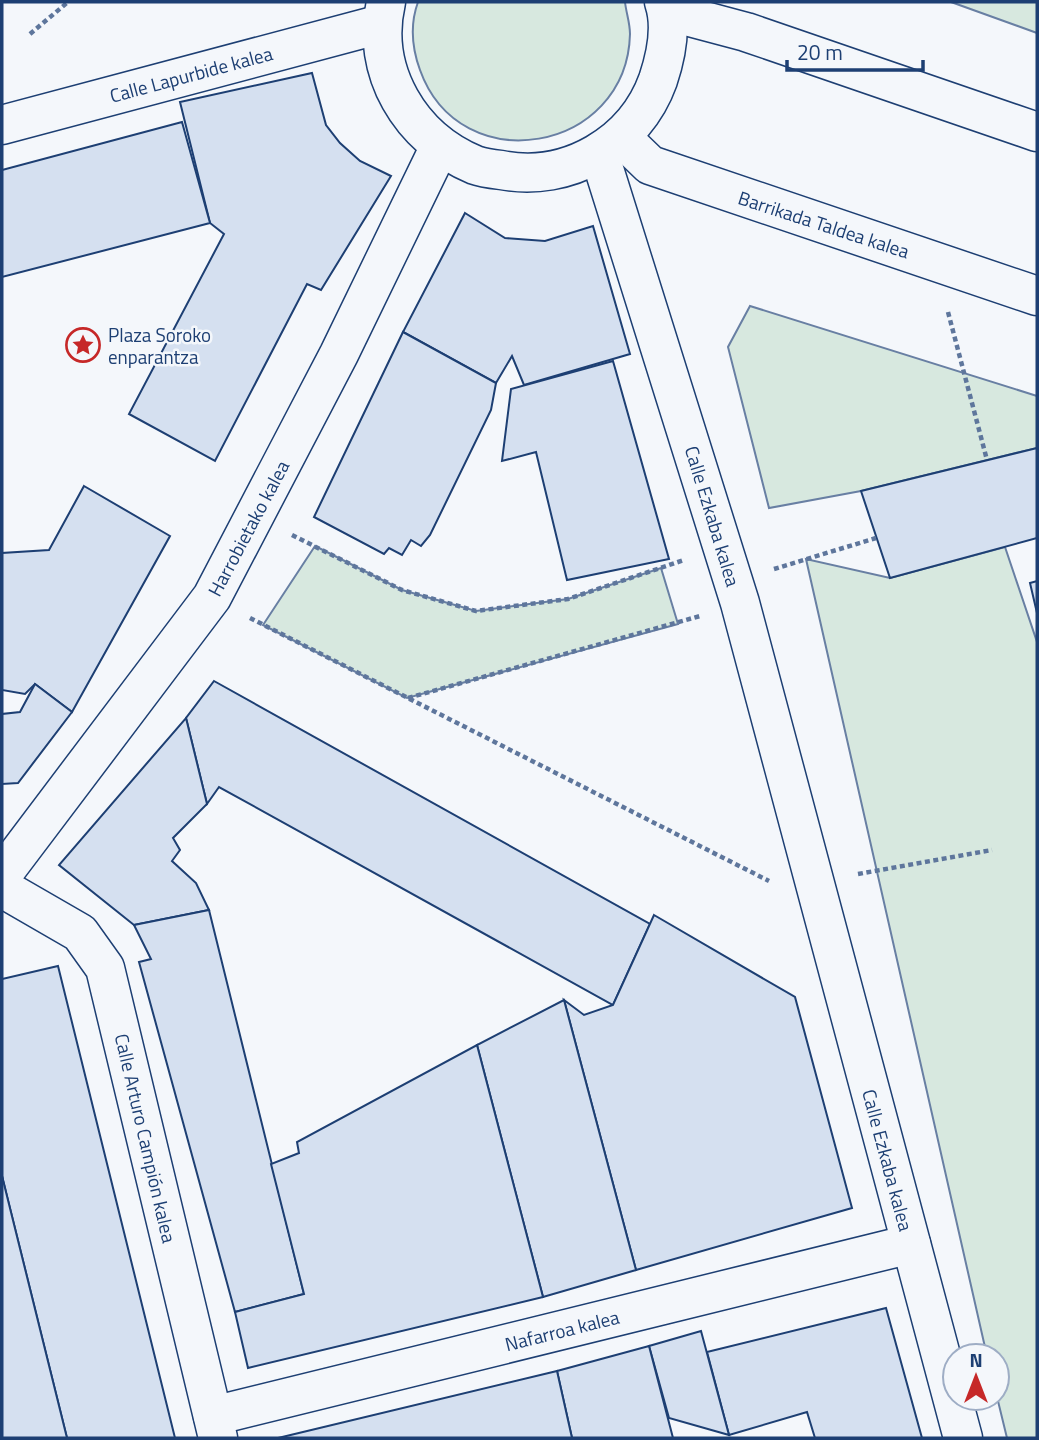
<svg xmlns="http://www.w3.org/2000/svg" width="1039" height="1440" font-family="'Titillium Web',sans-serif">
<rect width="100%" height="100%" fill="#f4f7fb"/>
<g fill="#d7e8df" stroke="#687fa3" stroke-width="2">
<path d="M 418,2 L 625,2 C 626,12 630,23 630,34 C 627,153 460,182 420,70 C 412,48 410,24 418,2 Z"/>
<path d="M 951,2 L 1037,2 L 1037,33 Z"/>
<path d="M 750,306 L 1037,396 L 1037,448 L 861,491 L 769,508 L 728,347 Z"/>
<path d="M 315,546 L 402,590 L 476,611 L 568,599 L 661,568 L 678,624 L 407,698 L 263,625 Z"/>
<path d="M 1005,547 L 1037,642 L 1037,1438 L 1007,1438 L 997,1397 L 997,1356 L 987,1356 L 806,559 L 890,578 Z"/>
</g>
<g fill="#d5e0f0" stroke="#1d3f73" stroke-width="2">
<path d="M 312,73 L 326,125 L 340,143 L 360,161 L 391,176 L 321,290 L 307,284 L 215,461 L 129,414 L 224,234 L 210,223 L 180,102 Z"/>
<path d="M 182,122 L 210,223 L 2,277 L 2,170 Z"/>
<path d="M 465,213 L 505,238 L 545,241 L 593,226 L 630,354 L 524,385 L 512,356 L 496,383 L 403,332 Z"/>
<path d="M 403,332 L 496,383 L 491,410 L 430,535 L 421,546 L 411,540 L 402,555 L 389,548 L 384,554 L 314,517 Z"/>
<path d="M 613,361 L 669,559 L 567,580 L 536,452 L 502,461 L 511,389 Z"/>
<path d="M 1037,448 L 1037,538 L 890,578 L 861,491 Z"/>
<path d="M 84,486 L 170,536 L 72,712 L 35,684 L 25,694 L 2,690 L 2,553 L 49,550 Z"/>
<path d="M 1037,581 L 1037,613 L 1030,583 Z"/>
<path d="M 214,681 L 650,924 L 613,1005 L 219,787 L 207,804 L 186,718 Z"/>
<path d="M 35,684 L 72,712 L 18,783 L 2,784 L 2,714 L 20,712 Z"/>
<path d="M 186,718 L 207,804 L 173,838 L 180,850 L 172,861 L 196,883 L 209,910 L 134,925 L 59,865 Z"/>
<path d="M 209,910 L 304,1294 L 235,1312 L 139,962 L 151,959 L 134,925 Z"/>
<path d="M 654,915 L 795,997 L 852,1208 L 636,1270 L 564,1000 L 584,1015 L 613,1005 Z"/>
<path d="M 58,966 L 175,1438 L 67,1438 L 2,1176 L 2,979 Z"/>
<path d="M 564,1000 L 636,1270 L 543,1297 L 477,1045 Z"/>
<path d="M 477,1045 L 543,1297 L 248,1368 L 235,1312 L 304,1294 L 271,1164 L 299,1153 L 297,1142 Z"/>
<path d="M 2,1176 L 67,1438 L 2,1438 Z"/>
<path d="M 886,1308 L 922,1438 L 815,1438 L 807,1412 L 729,1435 L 707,1352 Z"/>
<path d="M 701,1331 L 729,1435 L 669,1418 L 649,1346 Z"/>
<path d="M 649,1346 L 673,1438 L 572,1438 L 557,1371 Z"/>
<path d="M 557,1371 L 572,1438 L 278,1438 Z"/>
</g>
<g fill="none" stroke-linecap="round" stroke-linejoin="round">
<g stroke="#1d3f73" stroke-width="41">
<g id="minor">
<path d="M 667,11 L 746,32 L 1037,132"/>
<path d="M 2,125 L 381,24"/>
<path d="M 621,137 L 650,165 L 1037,296"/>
<path d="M 599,153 L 740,603 L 963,1438"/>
<path d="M 213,1416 L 911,1244"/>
</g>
</g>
<g stroke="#1d3f73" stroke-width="41">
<path id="tertiary" d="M 2,888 L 80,933 L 105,968 L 218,1438"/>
</g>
<g stroke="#1d3f73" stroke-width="41">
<g id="secondary">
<path d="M 386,2 C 370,71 410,138 475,165 C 483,168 492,169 501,170 C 568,183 635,144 658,80 C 666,56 672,26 664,2"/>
<path d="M 2,875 L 212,597 L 339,354 L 440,146"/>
</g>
</g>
<g stroke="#5e769c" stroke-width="4.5" stroke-dasharray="5 3.5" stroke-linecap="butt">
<path d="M 30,34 L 68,2"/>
<path d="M 948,312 L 987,460"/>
<path d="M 292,535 L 402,590 L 476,611 L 568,599 L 684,560"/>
<path d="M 774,569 L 876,538"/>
<path d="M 250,618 L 769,881"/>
<path d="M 408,698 L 700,616"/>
<path d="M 858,874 L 992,850"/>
</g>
<use href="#minor" stroke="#f4f7fb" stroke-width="38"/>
<use href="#tertiary" stroke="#f4f7fb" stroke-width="38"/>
<use href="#secondary" stroke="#f4f7fb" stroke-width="38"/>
</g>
<defs>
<g id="sight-ring" transform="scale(1.75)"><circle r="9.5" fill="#f4f7fb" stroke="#c62828" stroke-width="1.5"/><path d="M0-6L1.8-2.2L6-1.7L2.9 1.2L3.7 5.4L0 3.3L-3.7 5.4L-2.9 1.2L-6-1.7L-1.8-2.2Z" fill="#c62828"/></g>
</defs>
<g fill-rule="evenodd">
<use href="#sight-ring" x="83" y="345"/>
</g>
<g text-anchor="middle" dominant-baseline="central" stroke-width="5" stroke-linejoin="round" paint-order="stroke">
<g font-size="19" fill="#1d3f73" stroke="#f4f7fb">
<text transform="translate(191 74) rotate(-15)">Calle Lapurbide kalea</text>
<text transform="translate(824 224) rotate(18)">Barrikada Taldea kalea</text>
<text transform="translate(713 516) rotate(73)">Calle Ezkaba kalea</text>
<text transform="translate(248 528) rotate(-62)">Harrobietako kalea</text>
<text transform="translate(146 1138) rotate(77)">Calle Arturo Campión kalea</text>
<text transform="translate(888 1160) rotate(75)">Calle Ezkaba kalea</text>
<text transform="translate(562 1330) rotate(-14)">Nafarroa kalea</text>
</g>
<g font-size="19" fill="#1d3f73" stroke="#f4f7fb" text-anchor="start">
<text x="108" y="334">Plaza Soroko<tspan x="108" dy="22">enparantza</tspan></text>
</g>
</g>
<rect width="1039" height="1440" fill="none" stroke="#1d3f73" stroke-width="7"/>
<g transform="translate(976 1377)"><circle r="33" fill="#f4f7fb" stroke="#9eadc5" stroke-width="2"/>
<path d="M0-5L12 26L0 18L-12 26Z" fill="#c62828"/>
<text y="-10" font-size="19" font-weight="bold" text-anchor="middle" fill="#1d3f73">N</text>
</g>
<path d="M787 60v10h136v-10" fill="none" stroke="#1d3f73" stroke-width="3.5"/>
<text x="797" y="60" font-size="21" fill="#1d3f73" stroke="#f4f7fb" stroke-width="5" paint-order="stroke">20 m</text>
</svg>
